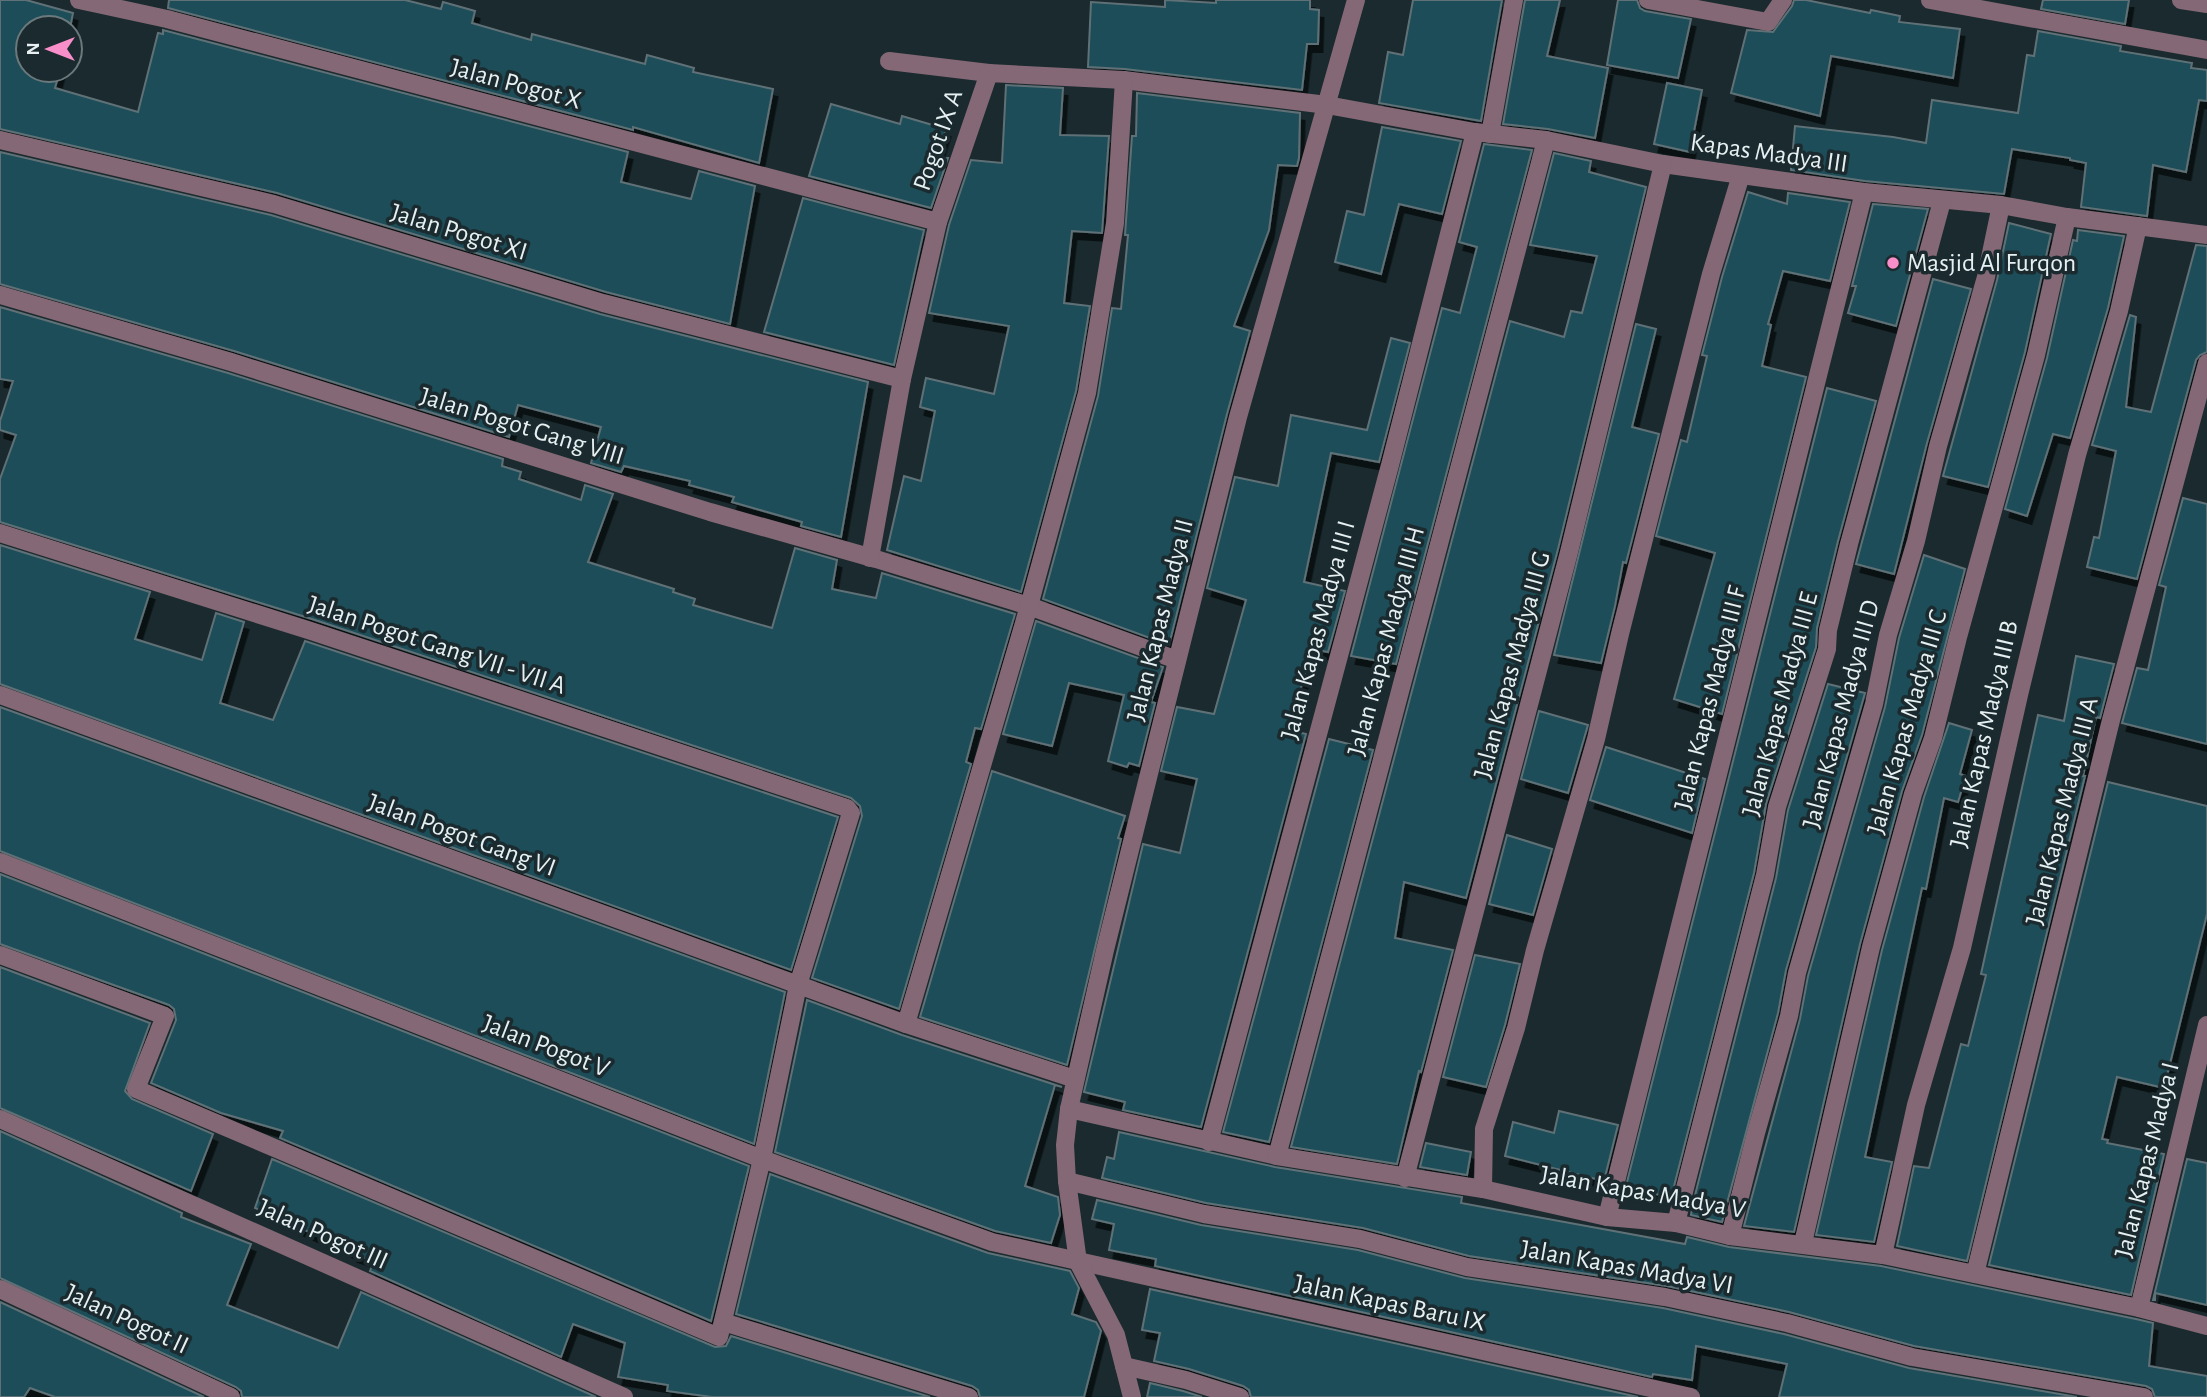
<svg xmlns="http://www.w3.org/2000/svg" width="2207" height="1397" font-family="'Alegreya Sans',sans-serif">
<defs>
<filter id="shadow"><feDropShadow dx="4.5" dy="8" stdDeviation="0" flood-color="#0009"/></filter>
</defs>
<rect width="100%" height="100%" fill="#1a2a2e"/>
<g fill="#1c4d59" stroke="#5f7176" stroke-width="2" filter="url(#shadow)">
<path d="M 0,0 L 26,0 L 73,13 L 70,28 L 28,28 L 28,70 L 60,70 L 55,88 L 138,112 L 158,33 L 163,34 L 163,30 L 628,152 L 621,182 L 691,199 L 699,171 L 755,186 L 730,324 L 606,292 L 277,193 L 0,129 Z"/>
<path d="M 169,0 L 405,0 L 441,9 L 443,2 L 475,11 L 472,23 L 531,40 L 532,34 L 645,64 L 647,55 L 694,68 L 693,72 L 773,89 L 759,163 L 633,127 L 633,130 L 168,8 Z"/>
<path d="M 1165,0 L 1216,3 L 1216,0 L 1310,0 L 1310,9 L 1319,10 L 1318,44 L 1307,44 L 1302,90 L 1125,69 L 1088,67 L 1091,2 L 1165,7 Z"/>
<path d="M 1413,0 L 1502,0 L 1481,121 L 1379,103 L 1388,52 L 1403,55 Z"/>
<path d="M 1525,0 L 1560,0 L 1547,56 L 1608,68 L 1595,138 L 1548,129 L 1503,124 Z"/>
<path d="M 1618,0 L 1637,0 L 1640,8 L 1645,11 L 1691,19 L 1678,78 L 1607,65 Z"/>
<path d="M 1794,0 L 1806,0 L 1870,13 L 1871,10 L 1900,16 L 1899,22 L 1960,29 L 1953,78 L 1831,56 L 1820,116 L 1731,93 L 1747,30 L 1773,32 L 1792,6 Z"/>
<path d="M 2043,0 L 2129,0 L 2125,24 L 2041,9 Z"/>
<path d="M 2038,31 L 2121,46 L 2120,51 L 2192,63 L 2191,68 L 2207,70 L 2207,101 L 2199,100 L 2186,172 L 2153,165 L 2147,216 L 2081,207 L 2086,163 L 2070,160 L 2070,158 L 2012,149 L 2004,194 L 1865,181 L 1791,170 L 1795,126 L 1893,137 L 1926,143 L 1932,100 L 2018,113 L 2027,55 L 2034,56 Z"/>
<path d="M 1667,83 L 1702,90 L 1690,152 L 1654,144 Z"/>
<path d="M 1006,85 L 1063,88 L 1060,135 L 1109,136 L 1102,233 L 1072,231 L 1064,303 L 1090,306 L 1076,391 L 1021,592 L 887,550 L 904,476 L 921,481 L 935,411 L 920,407 L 926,378 L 994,394 L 1009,326 L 929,313 L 949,225 L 971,160 L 1002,163 Z"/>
<path d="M 1137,93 L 1300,113 L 1299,158 L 1297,166 L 1278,165 L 1269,230 L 1234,326 L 1250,331 L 1227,414 L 1169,645 L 1043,599 L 1098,396 L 1112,308 L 1121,309 L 1128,235 L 1125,235 L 1132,136 L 1136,136 Z"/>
<path d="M 831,104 L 900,124 L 902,116 L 946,129 L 937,158 L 948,158 L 931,208 L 809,176 Z"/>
<path d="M 1382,127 L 1461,141 L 1442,214 L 1399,204 L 1381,274 L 1335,262 L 1347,211 L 1364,215 Z"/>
<path d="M 1484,144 L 1532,150 L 1396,664 L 1351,656 L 1442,308 L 1460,313 L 1477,247 L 1459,242 Z"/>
<path d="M 0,152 L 271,215 L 600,314 L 868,382 L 841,537 L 801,526 L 802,522 L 732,502 L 734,497 L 689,485 L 690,481 L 624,466 L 621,472 L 591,463 L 601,427 L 518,405 L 509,437 L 234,351 L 0,284 Z"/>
<path d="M 1554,153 L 1591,161 L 1589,172 L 1646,187 L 1558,549 L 1466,898 L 1404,882 L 1395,938 L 1453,950 L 1421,1072 L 1419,1071 L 1397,1164 L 1291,1147 L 1510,321 L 1564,337 L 1571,311 L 1582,313 L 1597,256 L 1530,245 Z"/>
<path d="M 1748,192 L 1787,204 L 1788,193 L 1850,202 L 1830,281 L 1783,271 L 1768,324 L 1771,325 L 1762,366 L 1806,377 L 1722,714 L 1674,699 L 1715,553 L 1656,536 L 1681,440 L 1687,442 L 1707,356 L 1702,355 L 1722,277 Z"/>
<path d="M 803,198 L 924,230 L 894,365 L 764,332 Z"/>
<path d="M 1873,204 L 1928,209 L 1896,326 L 1848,313 L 1856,286 L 1852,286 Z"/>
<path d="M 2009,223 L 2051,234 L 2025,352 L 1988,487 L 1943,476 L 1997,280 Z"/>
<path d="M 2078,230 L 2124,236 L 2108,308 L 2070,438 L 2053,434 L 2027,516 L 2005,509 L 2047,358 L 2073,240 L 2077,241 Z"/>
<path d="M 2196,245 L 2207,246 L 2207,352 L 2200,355 L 2196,360 L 2137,579 L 2087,567 L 2094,537 L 2099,538 L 2116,451 L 2092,445 L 2130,315 L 2136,317 L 2126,407 L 2151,412 Z"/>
<path d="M 1933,279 L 1971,289 L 1927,443 L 1894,574 L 1856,564 Z"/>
<path d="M 0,307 L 228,373 L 503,459 L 502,466 L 521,472 L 519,479 L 581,500 L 585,485 L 613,494 L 588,562 L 674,589 L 673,592 L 695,599 L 693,605 L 772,628 L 795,548 L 837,560 L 832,589 L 876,598 L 882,573 L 1015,614 L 981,729 L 975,728 L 966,762 L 971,764 L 899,1009 L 812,978 L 862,816 L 860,806 L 851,798 L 312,619 L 0,522 L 0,479 L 16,435 L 0,430 L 0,421 L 13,381 L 0,379 Z"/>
<path d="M 1636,324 L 1656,329 L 1632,427 L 1659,434 L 1626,563 L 1623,562 L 1615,606 L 1601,663 L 1554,655 Z"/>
<path d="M 1391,338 L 1410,343 L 1379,462 L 1331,453 L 1304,582 L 1345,591 L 1328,652 L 1312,649 L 1289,730 L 1306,734 L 1201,1127 L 1123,1110 L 1125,1102 L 1084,1092 L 1143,844 L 1180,853 L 1197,779 L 1161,771 L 1177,707 L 1214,714 L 1246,600 L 1207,588 L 1235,477 L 1278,486 L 1291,415 L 1367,430 Z"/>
<path d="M 1827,388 L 1876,401 L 1838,541 L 1817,628 L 1816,647 L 1766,804 L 1754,873 L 1671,1198 L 1626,1186 Z"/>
<path d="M 2183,498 L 2207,504 L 2207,744 L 2122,723 L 2137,668 L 2148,670 L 2166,587 L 2159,585 Z"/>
<path d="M 0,545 L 150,592 L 135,639 L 202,660 L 216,613 L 244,622 L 220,703 L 273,720 L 305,641 L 838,817 L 791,970 L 0,684 Z"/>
<path d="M 1924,555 L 1965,569 L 1922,735 L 1902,791 L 1860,944 L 1794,1232 L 1744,1226 L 1800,1019 L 1808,976 L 1885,707 L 1899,638 Z"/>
<path d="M 1036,621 L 1163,667 L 1151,702 L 1155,703 L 1139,766 L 1129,763 L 1127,767 L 1108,761 L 1124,695 L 1069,683 L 1052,746 L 1003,734 Z"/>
<path d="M 2076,656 L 2114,664 L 2100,718 L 2096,717 L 2083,776 L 2085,776 L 1967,1261 L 1897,1246 L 1914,1166 L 1929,1168 L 1961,1044 L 1968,1046 L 1986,975 L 1981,974 L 2038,715 L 2064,721 Z"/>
<path d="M 1828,684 L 1865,693 L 1786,970 L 1778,1013 L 1722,1222 L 1691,1215 L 1693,1203 L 1776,878 L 1788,810 Z"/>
<path d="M 0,707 L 785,992 L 754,1144 L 0,851 Z"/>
<path d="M 1539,711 L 1588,725 L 1568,793 L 1521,779 Z"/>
<path d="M 1949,723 L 1972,730 L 1960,774 L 1966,776 L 1958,802 L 1944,798 L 1926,889 L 1922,888 L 1865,1157 L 1892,1162 L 1874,1242 L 1816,1235 L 1882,950 L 1924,797 Z"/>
<path d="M 1329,739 L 1373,750 L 1269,1142 L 1223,1132 Z"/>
<path d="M 1606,747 L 1705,779 L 1692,833 L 1590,800 Z"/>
<path d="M 992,771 L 1125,816 L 1118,838 L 1121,839 L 1067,1065 L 920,1017 Z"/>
<path d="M 2108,782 L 2207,806 L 2207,914 L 2164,1088 L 2117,1077 L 2102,1139 L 2108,1140 L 2107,1143 L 2164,1154 L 2131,1295 L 1989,1265 Z"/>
<path d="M 1507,835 L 1552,849 L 1533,915 L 1489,904 Z"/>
<path d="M 0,874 L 749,1166 L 711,1321 L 280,1138 L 283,1131 L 221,1113 L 151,1083 L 176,1020 L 174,1009 L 169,1005 L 0,944 Z"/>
<path d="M 1475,955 L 1520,964 L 1505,1025 L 1486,1087 L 1443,1077 Z"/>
<path d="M 0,967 L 150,1023 L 125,1091 L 132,1099 L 213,1134 L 191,1191 L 0,1108 Z"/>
<path d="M 807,1000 L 902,1035 L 1062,1087 L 1055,1085 L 1025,1186 L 1058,1197 L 1060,1215 L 1051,1243 L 995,1231 L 775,1152 Z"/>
<path d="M 1559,1111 L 1618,1125 L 1604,1181 L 1505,1156 L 1513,1122 L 1554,1133 Z"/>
<path d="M 0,1131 L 182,1213 L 181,1217 L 251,1244 L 227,1305 L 338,1348 L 361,1292 L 596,1397 L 242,1397 L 241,1391 L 236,1387 L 0,1278 Z"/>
<path d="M 1119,1132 L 1275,1167 L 1462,1197 L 1461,1203 L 1685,1244 L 1687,1237 L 1729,1247 L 1881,1266 L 2136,1319 L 2153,1323 L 2149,1366 L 2207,1376 L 2207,1397 L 2155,1397 L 2152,1389 L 2146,1386 L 1914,1346 L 1789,1312 L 1667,1286 L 1469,1256 L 1363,1228 L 1206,1203 L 1102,1178 L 1107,1157 L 1114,1159 Z"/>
<path d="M 1426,1143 L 1471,1152 L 1467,1175 L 1420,1167 Z"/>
<path d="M 272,1159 L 715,1347 L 726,1346 L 731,1336 L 930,1397 L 712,1397 L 667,1391 L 668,1385 L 618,1377 L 625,1343 L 573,1324 L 561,1357 L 370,1271 L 374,1261 L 353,1254 L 354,1252 L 255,1208 Z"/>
<path d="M 2187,1159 L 2207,1163 L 2207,1305 L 2155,1293 L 2155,1300 L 2153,1300 Z"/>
<path d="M 770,1174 L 988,1253 L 1070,1271 L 1079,1288 L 1072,1314 L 1096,1322 L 1101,1331 L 1084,1397 L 980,1397 L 978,1390 L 972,1386 L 736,1314 Z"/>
<path d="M 1097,1200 L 1201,1225 L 1358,1250 L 1465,1278 L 1663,1308 L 1784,1334 L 1909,1368 L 2077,1397 L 1779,1397 L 1787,1364 L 1696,1346 L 1692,1380 L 1653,1374 L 1652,1377 L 1155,1266 L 1156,1259 L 1109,1250 L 1114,1224 L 1092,1219 Z"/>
<path d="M 1150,1289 L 1638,1397 L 1251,1397 L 1249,1390 L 1243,1386 L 1189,1369 L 1154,1361 L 1160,1333 L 1142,1330 Z"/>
<path d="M 0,1302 L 204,1397 L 55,1397 L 30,1388 L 24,1397 L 0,1397 Z"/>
<path d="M 1150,1383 L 1183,1391 L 1202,1397 L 1147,1397 Z"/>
</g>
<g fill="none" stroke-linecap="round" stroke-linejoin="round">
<g stroke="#846876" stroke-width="18">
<path d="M 79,0 L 167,19 L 938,222"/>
<path d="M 1648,0 L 1768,22 L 1783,0"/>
<path d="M 1930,0 L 2207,50"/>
<path d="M 2181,0 L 2207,4"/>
<path d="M 889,61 L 989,73"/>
<path d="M 1490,134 L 1514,0"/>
<path d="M 0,140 L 274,204 L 603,303 L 902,379"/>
<path d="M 0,295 L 231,362 L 710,512 L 876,559 L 1029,606 L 1177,660"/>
<path d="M 0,533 L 308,630 L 847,808 L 851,813 L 798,985 L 762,1159 L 719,1337 L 136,1089 L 165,1016 L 0,955"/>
<path d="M 870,558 L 902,379 L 938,222 L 989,73 L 1124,80 L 1327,105 L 1475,132 L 1546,140 L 1663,164 L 1864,192 L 2001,205 L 2067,217 L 2207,235"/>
<path d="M 0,695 L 906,1024"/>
<path d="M 0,862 L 762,1159 L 992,1242 L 1691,1397"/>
<path d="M 1075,1079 L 906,1024 L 1029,606 L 1087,393 L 1115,223 L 1124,80"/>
<path d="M 1069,1109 L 1277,1156 L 1483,1189 L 1607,1217 L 1676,1223 L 1730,1236 L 1883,1255 L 2139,1308 L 2207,1326"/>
<path d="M 0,1119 L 624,1397"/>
<path d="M 1209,1142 L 1390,465 L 1475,132"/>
<path d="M 1277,1156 L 1546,140"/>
<path d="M 1405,1178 L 1569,552 L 1663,164"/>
<path d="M 1067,1181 L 1204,1214 L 1360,1239 L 1467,1267 L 1665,1297 L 1787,1323 L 1912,1357 L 2144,1397"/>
<path d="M 1483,1189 L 1484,1129 L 1516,1028 L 1535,950 L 1596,739 L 1620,634 L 1711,274 L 1741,175"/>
<path d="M 1607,1217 L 1864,192"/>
<path d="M 1676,1223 L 1765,875 L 1777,807 L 1827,649 L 1828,630 L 1849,544 L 1942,201"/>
<path d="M 1730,1236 L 1756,1133 L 1789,1016 L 1797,973 L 1874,704 L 1888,635 L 1916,541 L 1938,446 L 1986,277 L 2001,205"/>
<path d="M 1803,1243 L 1871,947 L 1913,794 L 1933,738 L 1958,637 L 2036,355 L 2067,217"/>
<path d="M 1883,1255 L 1916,1105 L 1962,948 L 2019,695 L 2077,455 L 2119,311 L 2138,226"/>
<path d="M 1975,1274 L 2111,720 L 2207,363"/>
<path d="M 0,1289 L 231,1397"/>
<path d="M 2139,1308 L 2207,1025"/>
<path d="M 723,1322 L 969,1397"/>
<path d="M 1124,1366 L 1186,1380 L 1240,1397"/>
<path d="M 1132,1397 L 1116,1335 L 1078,1262 L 1067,1181 L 1065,1145 L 1069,1109 L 1105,950 L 1238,417 L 1356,0"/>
</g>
</g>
<circle fill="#f98fca" stroke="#1a2a2e" stroke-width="2.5" cx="1893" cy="263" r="7"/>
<g text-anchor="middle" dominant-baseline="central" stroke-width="7" stroke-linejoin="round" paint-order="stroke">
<g font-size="26" fill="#e6f0f2" stroke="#1a2a2e">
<text transform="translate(516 84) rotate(15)">Jalan Pogot X</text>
<text transform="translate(938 140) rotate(-71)">Pogot IX A</text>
<text transform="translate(1769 153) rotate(8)">Kapas Madya III</text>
<text transform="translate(459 232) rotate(17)">Jalan Pogot XI</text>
<text transform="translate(522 426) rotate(17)">Jalan Pogot Gang VIII</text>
<text transform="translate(1160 620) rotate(-76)">Jalan Kapas Madya II</text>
<text transform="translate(1318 630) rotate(-75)">Jalan Kapas Madya III I</text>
<text transform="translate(1386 641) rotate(-75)">Jalan Kapas Madya III H</text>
<text transform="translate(437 645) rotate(18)">Jalan Pogot Gang VII - VII A</text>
<text transform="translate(1512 665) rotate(-75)">Jalan Kapas Madya III G</text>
<text transform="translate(1710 698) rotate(-76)">Jalan Kapas Madya III F</text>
<text transform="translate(1780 704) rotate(-75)">Jalan Kapas Madya III E</text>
<text transform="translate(1841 714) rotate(-75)">Jalan Kapas Madya III D</text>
<text transform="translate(1907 722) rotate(-74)">Jalan Kapas Madya III C</text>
<text transform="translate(1984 734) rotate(-77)">Jalan Kapas Madya III B</text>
<text transform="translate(2062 811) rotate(-76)">Jalan Kapas Madya III A</text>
<text transform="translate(462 835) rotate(20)">Jalan Pogot Gang VI</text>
<text transform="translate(546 1046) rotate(21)">Jalan Pogot V</text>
<text transform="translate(2147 1160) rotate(-76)">Jalan Kapas Madya I</text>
<text transform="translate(1643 1192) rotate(10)">Jalan Kapas Madya V</text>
<text transform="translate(323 1234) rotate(24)">Jalan Pogot III</text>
<text transform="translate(1627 1267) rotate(10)">Jalan Kapas Madya VI</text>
<text transform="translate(1390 1303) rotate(12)">Jalan Kapas Baru IX</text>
<text transform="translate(127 1319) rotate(25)">Jalan Pogot II</text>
</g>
<g font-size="26" fill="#e6f0f2" stroke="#1a2a2e" text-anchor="start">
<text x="1907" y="263">Masjid Al Furqon</text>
</g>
</g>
<g transform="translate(49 49) rotate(270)"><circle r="33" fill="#1a2a2e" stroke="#6c797c" stroke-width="2"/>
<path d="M0-5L12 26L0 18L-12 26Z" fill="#f98fca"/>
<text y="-10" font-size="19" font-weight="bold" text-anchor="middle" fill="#e6f0f2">N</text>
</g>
</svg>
